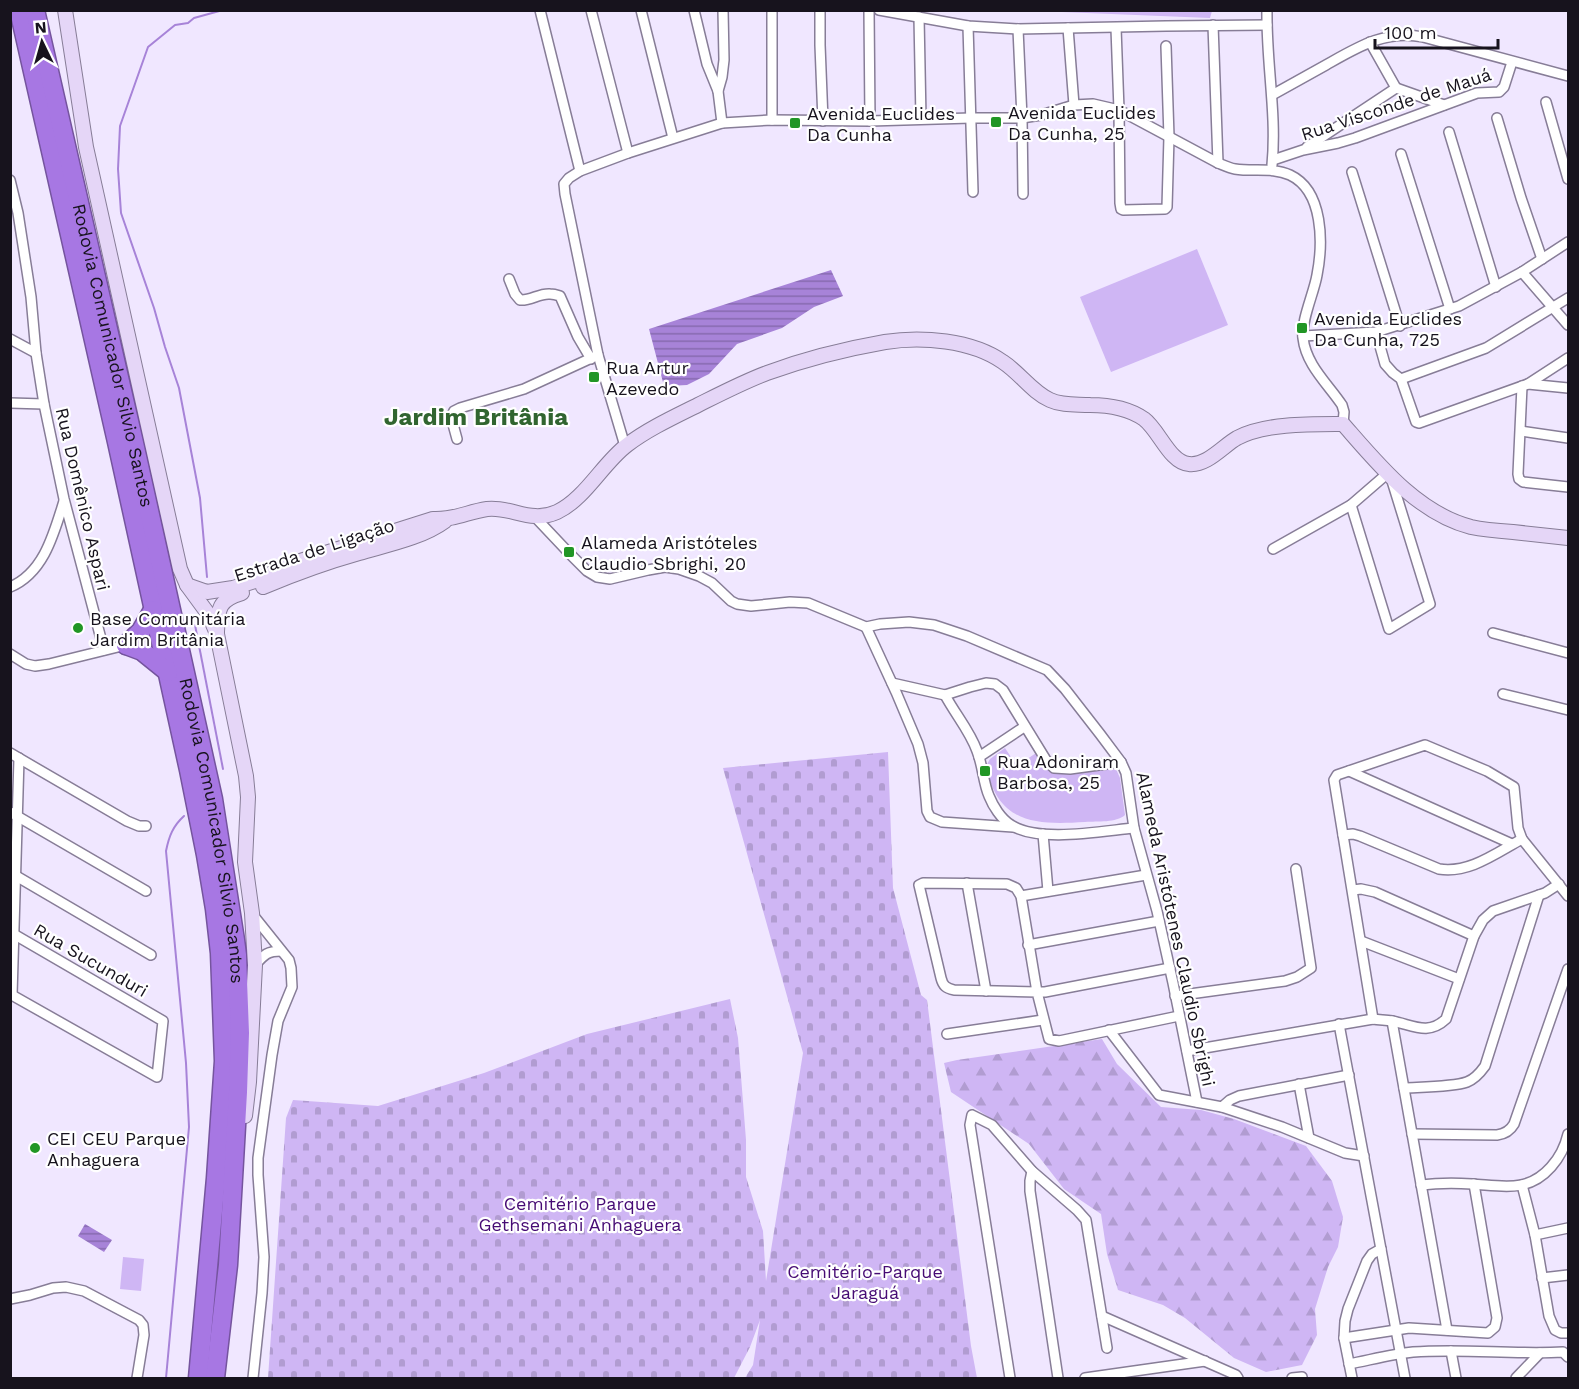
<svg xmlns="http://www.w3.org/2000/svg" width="1579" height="1389" font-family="'Work Sans',sans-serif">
<defs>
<pattern id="forest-firs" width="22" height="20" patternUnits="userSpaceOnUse" patternTransform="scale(1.5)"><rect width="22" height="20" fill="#cfb6f4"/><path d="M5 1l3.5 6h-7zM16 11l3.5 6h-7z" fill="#b19cd1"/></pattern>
<pattern id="cemetery-stones" width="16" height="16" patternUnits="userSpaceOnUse" patternTransform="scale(1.5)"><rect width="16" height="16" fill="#cfb6f4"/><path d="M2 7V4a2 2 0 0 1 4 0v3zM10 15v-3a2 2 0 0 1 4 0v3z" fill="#b19cd1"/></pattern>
<pattern id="water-rules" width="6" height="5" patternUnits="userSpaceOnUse" patternTransform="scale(1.5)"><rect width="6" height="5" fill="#a783d8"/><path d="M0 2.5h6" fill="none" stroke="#876aaf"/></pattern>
</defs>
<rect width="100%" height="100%" fill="#f0e7ff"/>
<g fill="url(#forest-firs)">
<path d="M 1037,11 L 1212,11 L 1210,18 Z"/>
<path d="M 1102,1039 L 1117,1064 L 1161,1107 L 1201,1110 L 1234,1119 L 1306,1146 L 1332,1181 L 1343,1217 L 1338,1247 L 1328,1267 L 1315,1309 L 1317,1335 L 1302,1365 L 1266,1372 L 1234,1358 L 1185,1318 L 1163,1305 L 1118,1290 L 1107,1254 L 1101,1214 L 1064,1189 L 1029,1144 L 951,1092 L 944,1063 L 957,1060 Z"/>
</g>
<path fill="url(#cemetery-stones)" d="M 888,752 L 893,888 L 921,995 L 927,1000 L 971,1346 L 977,1378 L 745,1378 L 753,1365 L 760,1320 L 750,1347 L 734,1378 L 268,1378 L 286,1118 L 293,1100 L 378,1106 L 484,1073 L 587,1034 L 730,999 L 738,1038 L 746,1140 L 746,1177 L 763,1231 L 766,1281 L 803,1053 L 723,768 Z"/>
<g fill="#cfb6f4">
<path d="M 1197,249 L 1228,325 L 1111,372 L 1080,297 Z"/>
<path d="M 1005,748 L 1017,766 L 1036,753 L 1048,770 L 1055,773 L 1116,769 L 1120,778 L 1125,815 C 1116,823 1098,821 1085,822 C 1035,825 998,824 986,766 L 990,759 Z"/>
<path d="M 123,1257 L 144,1259 L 141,1291 L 120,1289 Z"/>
</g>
<g fill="url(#water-rules)">
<path d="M 831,270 L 843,296 L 814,307 L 782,328 L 737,344 L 709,374 L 687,385 L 664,386 L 649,329 Z"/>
<path d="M 85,1224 L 112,1240 L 104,1252 L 78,1236 Z"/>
</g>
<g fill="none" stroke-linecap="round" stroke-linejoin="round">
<g stroke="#a783d8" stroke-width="2">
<path d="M 207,577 L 200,498 L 179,388 L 165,347 L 154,308 L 121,213 L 118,169 L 120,126 L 148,47 L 175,25 L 188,23 L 194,18 L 223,10"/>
<path d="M 195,625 L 223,769"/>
<path d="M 166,1378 L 189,1127 L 186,1063 L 166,851 C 169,836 173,826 184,816"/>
</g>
<g stroke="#877d97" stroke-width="12">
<g id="street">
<path d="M 540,10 L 580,171"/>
<path d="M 591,10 L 628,153"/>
<path d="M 641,10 L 673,138"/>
<path d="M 694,10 L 707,64 L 718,91"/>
<path d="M 772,10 L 772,120"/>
<path d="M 820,10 L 820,45 L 823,121"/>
<path d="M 869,10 L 870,121"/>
<path d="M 879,10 L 968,26 L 1018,29 L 1166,26 L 1267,25"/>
<path d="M 1267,10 C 1266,62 1277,114 1272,165"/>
<path d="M 919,17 L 921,119"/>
<path d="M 1213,25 L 1218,163"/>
<path d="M 968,26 L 973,192"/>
<path d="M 1068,28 L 1074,105"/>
<path d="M 1116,28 L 1119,110 L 1120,203 L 1121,209 L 1123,210 L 1165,209 L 1167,207 L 1169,137 L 1166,46"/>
<path d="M 1018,29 L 1022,118 L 1023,194"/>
<path d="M 1370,42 L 1396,88"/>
<path d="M 1272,95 C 1290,85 1308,75 1326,65 C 1356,48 1386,29 1423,37 L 1568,76"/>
<path d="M 1546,102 L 1568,179"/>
<path d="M 1497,118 L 1521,198 L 1542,259"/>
<path d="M 722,123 L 718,91 L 722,77 L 724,60 L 723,10"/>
<path d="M 1449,132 L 1496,287"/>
<path d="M 1307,147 L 1396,88 L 1444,105"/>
<path d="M 1401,154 L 1450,309"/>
<path d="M 1273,160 L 1303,150 L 1338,143 L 1355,138 L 1477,93 L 1499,92 L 1504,87 L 1512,62"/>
<path d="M 1352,172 L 1400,326"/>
<path d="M 10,180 L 18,213 L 31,297 L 36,353 L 44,404 L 64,499 L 104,650"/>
<path d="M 1522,272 L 1568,325"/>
<path d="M 509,279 L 515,294 L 520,300 C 531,301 539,293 550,294 C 554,294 557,295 560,296 L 578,337 L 591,359"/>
<path d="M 1376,332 L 1385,364 L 1393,373 L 1401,379 L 1416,422 L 1419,423 L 1528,384 L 1568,358"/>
<path d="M 1303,336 L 1376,332 L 1459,306 L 1522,272 L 1568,242"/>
<path d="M 10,339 L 36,353"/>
<path d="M 1401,379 L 1486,348 L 1568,298"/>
<path d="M 1528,384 L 1568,388"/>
<path d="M 1522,386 L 1518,474 L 1519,479 L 1523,482 L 1568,487"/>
<path d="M 10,403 L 44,404"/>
<path d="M 1521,431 L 1568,438"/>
<path d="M 457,439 L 451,417 L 454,411 L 460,408 L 524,389 L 598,355"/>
<path d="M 625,446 L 598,355 L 565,194 L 564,184 L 569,178 L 580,171 L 628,153 L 722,123 L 772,120 L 870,121 L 971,118 L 1022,118 L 1041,115 L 1074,105 L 1093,104 L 1119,110 L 1218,163 C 1223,165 1229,168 1235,169 C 1253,172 1273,167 1290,175 C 1324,191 1323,244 1317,275 C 1314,293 1301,320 1303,338 C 1306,365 1328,384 1342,405 L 1344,412 L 1343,424"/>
<path d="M 1351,505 L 1388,473"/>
<path d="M 535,517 L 569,553 L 587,571 L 597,577 L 610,579 L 648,570 L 665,567 L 679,569 L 699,576 L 712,583 L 731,601 L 737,604 L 751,606 L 790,602 L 808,603 L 866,627 L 880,624 L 909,622 L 934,625 L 967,636 L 1047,670 L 1065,689 L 1100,734 L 1121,762 L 1126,773 L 1134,828 L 1157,911 L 1173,983 L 1197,1102"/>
<path d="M 1273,549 L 1351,505 L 1389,629 L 1430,604 L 1392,481"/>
<path d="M 10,587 C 44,573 54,533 64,501"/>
<path d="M 866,627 L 896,692 L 918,744 L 923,763 L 927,811 L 930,817 L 942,822 L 1013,827"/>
<path d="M 1493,633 L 1568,653"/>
<path d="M 10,654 L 26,664 L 35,666 L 49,664 L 126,645"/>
<path d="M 892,683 L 945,695 L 970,687 L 986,683 L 995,684 L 1003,690 L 1046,760 L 1054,768 L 1070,769 L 1121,762"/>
<path d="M 1503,694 L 1568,710"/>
<path d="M 945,695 C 955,714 970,731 977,751 C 983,766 983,782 989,796 C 993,806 1001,819 1011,825 C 1038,843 1102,831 1134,828"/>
<path d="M 10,753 L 127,821 L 139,826 L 146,826"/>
<path d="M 979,757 L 1024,727"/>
<path d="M 1349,771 L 1512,844"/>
<path d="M 10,812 L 146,891"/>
<path d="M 1043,834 L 1048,891"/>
<path d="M 1343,835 L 1353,834 L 1360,836 L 1439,869 C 1469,874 1496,853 1522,839"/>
<path d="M 11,873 L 151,955"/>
<path d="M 967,883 L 986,991"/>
<path d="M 1353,890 L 1361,889 L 1375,892 L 1474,936"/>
<path d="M 1021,896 L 1146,875"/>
<path d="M 10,932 L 163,1021 L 157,1077 L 10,994"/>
<path d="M 1361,941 L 1459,979"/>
<path d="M 1028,945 L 1159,921"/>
<path d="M 255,965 C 264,955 267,951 281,951"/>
<path d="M 1170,968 L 1045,992 L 1037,992 L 954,990 C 946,988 943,986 941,978 L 919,885 L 923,883 L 1007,884 L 1016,888 L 1021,896 L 1037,992 L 1049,1039 L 1059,1041 L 1179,1016"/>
<path d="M 12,995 L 19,758"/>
<path d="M 1175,996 L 1285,981 L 1297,977 L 1311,968 L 1296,869"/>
<path d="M 1373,1019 L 1334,780 L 1337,775 L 1425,745 L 1487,771 L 1514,787 L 1518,828 L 1522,839 L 1568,896"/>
<path d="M 1392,1021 L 1447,1330"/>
<path d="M 1339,1024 L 1405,1378"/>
<path d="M 1109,1030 L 1159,1095 L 1222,1107 L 1282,1127 L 1345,1153 L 1364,1156"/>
<path d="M 947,1034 L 1043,1020"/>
<path d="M 1187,1051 L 1373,1019 C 1379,1020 1386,1020 1392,1021 C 1413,1025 1428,1036 1446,1019 L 1474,936 L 1483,920 L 1493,911 L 1545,893 L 1559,884"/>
<path d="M 1299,1084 L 1309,1138"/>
<path d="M 1404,1088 C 1420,1087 1453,1087 1467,1082 C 1475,1079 1480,1073 1485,1066 L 1539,895"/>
<path d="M 1222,1107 L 1230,1100 L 1239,1096 L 1349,1075"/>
<path d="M 1412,1134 L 1497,1135 C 1505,1134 1510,1131 1514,1124 L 1568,969"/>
<path d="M 1032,1171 L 1030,1181 L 1030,1191 L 1058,1378"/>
<path d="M 1421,1185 C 1438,1183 1455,1183 1472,1184 C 1503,1186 1528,1193 1551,1167 C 1560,1157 1565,1147 1568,1134"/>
<path d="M 1522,1185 L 1535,1235 L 1549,1316 L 1555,1330 L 1561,1333 L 1568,1333"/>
<path d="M 1535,1235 L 1568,1228"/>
<path d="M 1542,1278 L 1568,1275"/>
<path d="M 10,1299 L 30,1295 L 53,1288 L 66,1287 L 84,1291 L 139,1320 L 143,1325 L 144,1335 L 137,1378"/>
<path d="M 1102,1316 L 1236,1375 L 1238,1378"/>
<path d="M 1344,1338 L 1409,1328 L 1488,1333 L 1495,1327 L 1497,1318 L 1474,1184"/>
<path d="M 1451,1351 L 1456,1378"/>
<path d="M 1349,1364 C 1370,1360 1392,1354 1413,1352 C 1463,1348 1513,1355 1563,1352 L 1568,1357"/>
<path d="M 253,1378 L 262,1293 L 264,1257 L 258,1175 L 258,1158 L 272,1055 L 278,1021 L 292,987 L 291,968 L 289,960 L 253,915"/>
<path d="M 1010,1378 L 970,1125 L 972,1115 L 992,1125 L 1032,1171 L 1077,1210 L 1086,1220 L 1107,1348"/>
<path d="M 1085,1378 L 1205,1361"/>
<path d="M 1292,1378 L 1302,1377 L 1302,1378"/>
<path d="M 1352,1378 L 1344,1338 L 1345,1321 L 1348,1309 L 1367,1261 L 1372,1254 L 1381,1249"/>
<path d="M 1516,1378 L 1540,1353"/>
</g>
</g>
<g stroke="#877d97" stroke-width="16">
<g id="secondary">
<path d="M 65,10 L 86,147 L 180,569 L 187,585 L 209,615 L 217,634 L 246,776 L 248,797 L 245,862 L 252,913 L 255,965 L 249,1082 L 245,1116"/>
<path d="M 187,585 L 207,592 L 233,588 L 258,580 L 291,564 L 433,519 C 455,520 467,512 487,509 C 512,506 530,524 557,512 C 585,499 603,463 627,445 C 648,429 674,417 698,405 C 720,394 743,382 767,373 C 805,359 845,349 885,342 C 921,336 972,340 1003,362 C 1020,373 1032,392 1050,400 C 1063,406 1077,404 1090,405 C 1109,405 1128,408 1144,419 C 1159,430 1170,463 1189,464 C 1207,466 1223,446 1237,438 C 1265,423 1312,424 1343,424 C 1378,464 1417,513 1471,527 C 1485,530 1499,531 1513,532 C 1532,534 1550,536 1568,538"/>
<path d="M 263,587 C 294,574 327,562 359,553 C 386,545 422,538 445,521"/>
<path d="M 217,632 C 218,609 218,600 242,593"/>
</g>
</g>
<g stroke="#75549e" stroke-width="21">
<g id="highway">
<path d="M 19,10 L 117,442 L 189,770 L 206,855 L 215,909 L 220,953 L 224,1061 L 216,1178 L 198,1378"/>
<path id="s1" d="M 35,10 L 134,443 L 213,799 L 235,940 L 237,955 L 240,1033 L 238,1092 L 228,1265 L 215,1378"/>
<path d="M 126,645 L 142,651 L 168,672"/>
<path d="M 126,645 L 141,631 L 153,610"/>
</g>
</g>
<use href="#street" stroke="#fff" stroke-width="9"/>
<use href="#secondary" stroke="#e5d6f7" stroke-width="14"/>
<use href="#highway" stroke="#a777e3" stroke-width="18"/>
</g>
<g fill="#219625" stroke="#fff" stroke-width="2">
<rect x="990" y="116" width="12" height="12" rx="3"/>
<rect x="789" y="117" width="12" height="12" rx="3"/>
<rect x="1296" y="322" width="12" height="12" rx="3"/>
<rect x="588" y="371" width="12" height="12" rx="3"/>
<rect x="563" y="546" width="12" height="12" rx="3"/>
<circle cx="78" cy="628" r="6"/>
<rect x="979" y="765" width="12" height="12" rx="3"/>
<circle cx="35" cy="1148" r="6"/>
</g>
<g text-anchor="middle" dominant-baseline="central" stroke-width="4.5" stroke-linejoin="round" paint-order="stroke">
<g font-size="18" fill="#17131d" stroke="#fff">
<text transform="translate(1396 104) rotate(-18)">Rua Visconde de Mauá</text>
<text stroke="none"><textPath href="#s1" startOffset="354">Rodovia Comunicador Silvio Santos</textPath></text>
<text transform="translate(83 499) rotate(77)">Rua Domênico Aspari</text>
<text transform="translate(314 550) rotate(-18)">Estrada de Ligação</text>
<text stroke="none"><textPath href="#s1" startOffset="840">Rodovia Comunicador Silvio Santos</textPath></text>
<text transform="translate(1176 929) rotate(78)">Alameda Aristótenes Claudio Sbrighi</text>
<text transform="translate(91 960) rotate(30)">Rua Sucunduri</text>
</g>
<g font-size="18" fill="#17131d" stroke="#fff" text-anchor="start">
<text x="1008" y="112">Avenida Euclides<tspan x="1008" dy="21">Da Cunha, 25</tspan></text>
<text x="807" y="113">Avenida Euclides<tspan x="807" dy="21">Da Cunha</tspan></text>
<text x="1314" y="318">Avenida Euclides<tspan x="1314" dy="21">Da Cunha, 725</tspan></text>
<text x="606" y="367">Rua Artur<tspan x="606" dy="21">Azevedo</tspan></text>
<text x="581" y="542">Alameda Aristóteles<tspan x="581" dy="21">Claudio Sbrighi, 20</tspan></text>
<text x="90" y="618">Base Comunitária<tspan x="90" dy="21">Jardim Britânia</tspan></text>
<text x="997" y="761">Rua Adoniram<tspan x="997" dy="21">Barbosa, 25</tspan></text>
<text x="47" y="1138">CEI CEU Parque<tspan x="47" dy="21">Anhaguera</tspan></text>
</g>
<g font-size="18" fill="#460b74" stroke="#fff">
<text x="580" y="1203">Cemitério Parque<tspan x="580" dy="21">Gethsemani Anhaguera</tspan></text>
<text x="865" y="1271">Cemitério-Parque<tspan x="865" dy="21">Jaraguá</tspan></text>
</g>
<g font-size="24" font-weight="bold" fill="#316530" stroke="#fff">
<text x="476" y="417">Jardim Britânia</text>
</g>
</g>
<rect width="1579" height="1389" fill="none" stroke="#17131d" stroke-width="24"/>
<g transform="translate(42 42) rotate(355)" stroke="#ffffff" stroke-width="4.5" paint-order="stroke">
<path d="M0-4.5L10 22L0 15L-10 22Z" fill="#17131d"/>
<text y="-9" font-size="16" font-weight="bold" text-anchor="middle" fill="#17131d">N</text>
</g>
<path d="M1375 39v9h123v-9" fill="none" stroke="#17131d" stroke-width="3"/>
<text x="1384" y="39" font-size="18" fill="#17131d" stroke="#ffffff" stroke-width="4.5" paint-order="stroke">100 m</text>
</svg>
